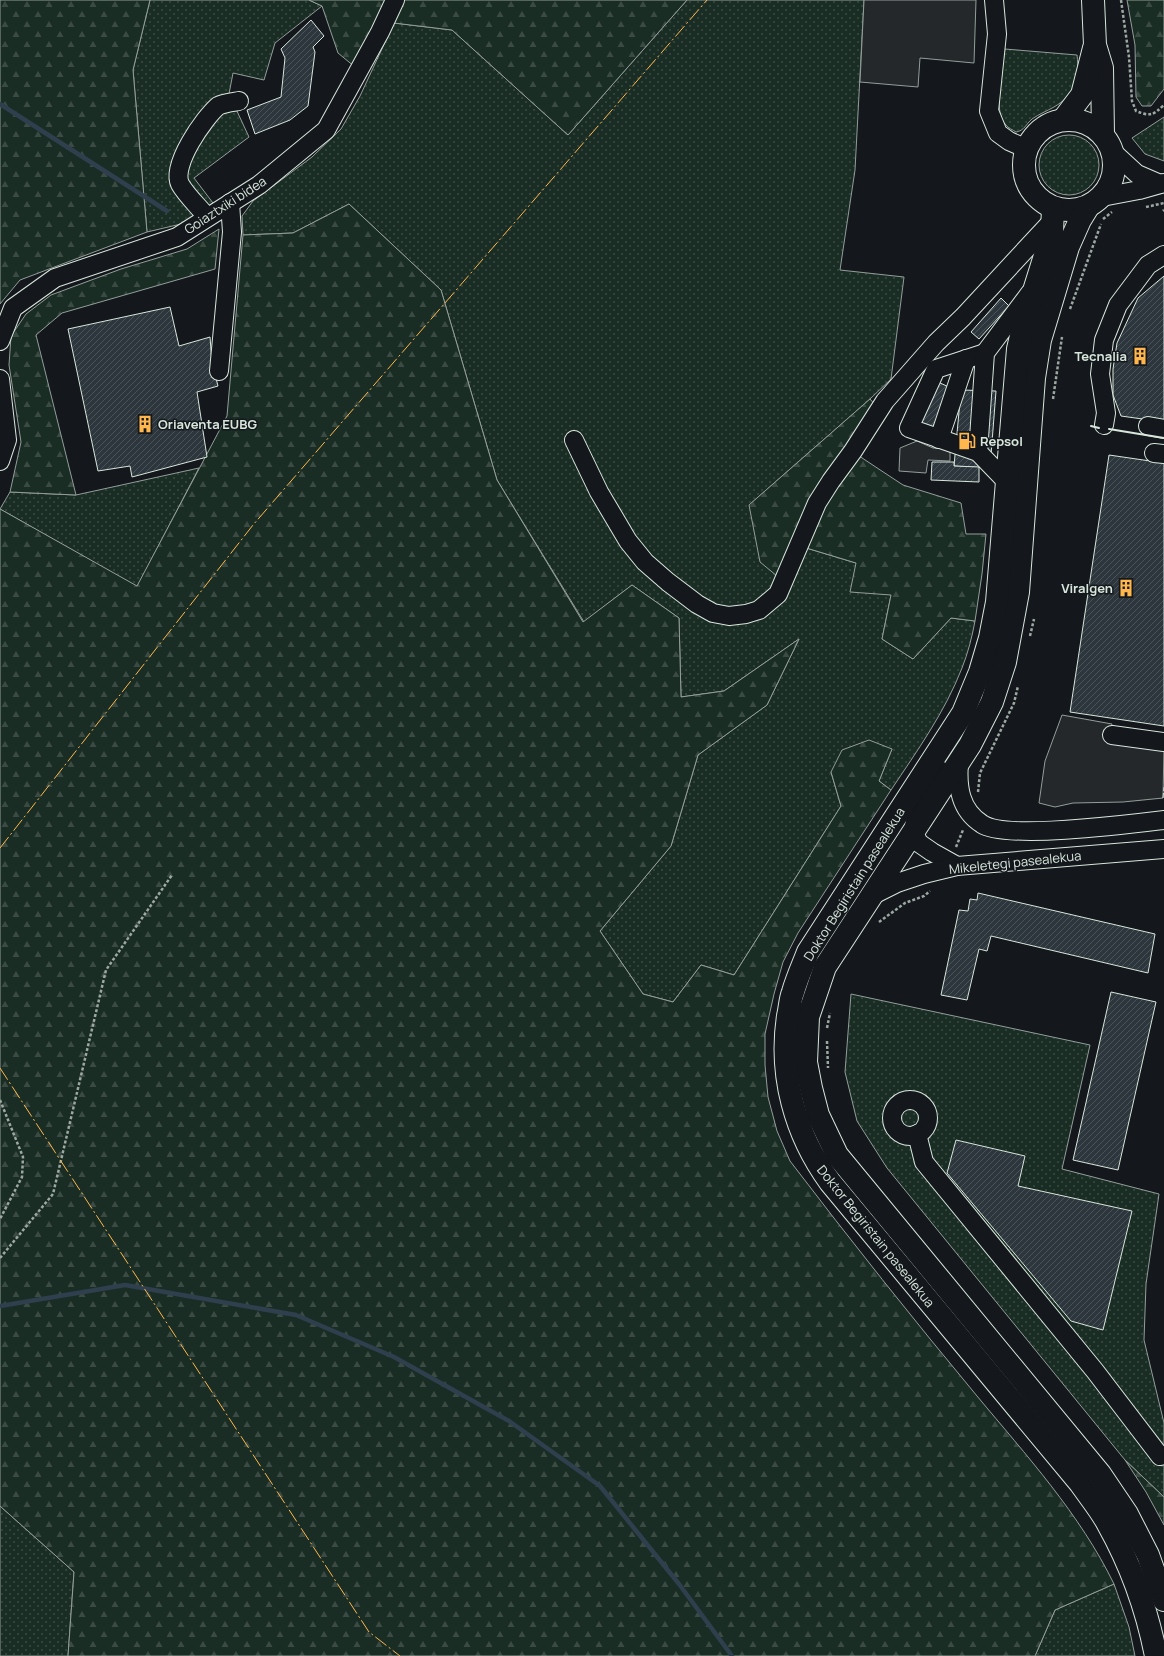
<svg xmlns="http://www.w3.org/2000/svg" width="1164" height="1656" font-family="Manrope,sans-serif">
<defs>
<pattern id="grass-dots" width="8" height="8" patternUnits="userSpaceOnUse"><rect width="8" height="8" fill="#1a2d24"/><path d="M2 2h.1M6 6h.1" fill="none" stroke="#3b4b43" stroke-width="1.8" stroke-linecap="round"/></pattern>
<pattern id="forest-firs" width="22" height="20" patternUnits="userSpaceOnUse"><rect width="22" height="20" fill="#1a2d24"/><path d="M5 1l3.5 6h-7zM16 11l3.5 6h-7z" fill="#3b4b43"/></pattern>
<pattern id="building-hatch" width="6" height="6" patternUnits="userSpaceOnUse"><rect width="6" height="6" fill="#2c363c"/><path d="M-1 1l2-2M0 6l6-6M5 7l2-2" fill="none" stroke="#4a5358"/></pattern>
</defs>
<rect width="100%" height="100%" fill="#14181c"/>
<g fill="url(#grass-dots)" stroke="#939e99">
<path d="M 150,0 L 309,0 L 322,6 L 275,43 L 264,80 L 233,73 L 229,94 L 249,137 L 194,178 L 213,203 L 181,224 L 147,232 L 133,70 Z"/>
<path d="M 687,0 L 864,0 L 855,170 L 840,270 L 904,277 L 891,379 L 870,399 L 749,505 L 793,544 L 856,563 L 891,595 L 882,639 L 913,659 L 951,618 L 975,621 C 972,637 968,653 962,668 C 945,712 917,751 891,790 L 879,781 L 892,749 L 831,772 L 841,806 L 734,975 L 701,965 L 673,1002 L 643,994 L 600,931 L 671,846 L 698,755 L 767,705 L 799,639 L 724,691 L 681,697 L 679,618 L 632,585 L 584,622 L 497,480 L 441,290 L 349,204 L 293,233 L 243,235 L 242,216 L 253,201 L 312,157 L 341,129 L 360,96 L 394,23 L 452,30 L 568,135 Z"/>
<path d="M 1005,49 L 1077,55 C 1080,80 1076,94 1054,107 C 1047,111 1039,114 1032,119 C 1026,124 1024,131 1016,132 C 1013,130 1008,128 1006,125 C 992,112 1003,66 1005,49 Z"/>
<path d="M 1164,117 L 1164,161 L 1145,154 L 1132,138 Z"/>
<circle cx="1069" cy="165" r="30"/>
<path d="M 199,468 L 137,587 L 0,509 L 10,492 L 76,495 Z"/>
<path d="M 851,994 L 1090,1045 L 1062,1169 L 1159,1194 L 1146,1284 L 1144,1340 L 1164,1423 L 1164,1497 L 1125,1460 L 887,1168 L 857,1121 L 845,1072 Z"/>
<path d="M 0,1506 L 74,1572 L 68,1656 L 0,1656 Z"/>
<path d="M 1114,1584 L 1129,1627 L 1135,1656 L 1035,1656 L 1055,1610 Z"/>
</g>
<g fill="url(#forest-firs)" stroke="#939e99">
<path d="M 0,0 L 150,0 L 133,70 L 147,232 L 20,280 L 0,304 Z"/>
<path d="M 309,0 L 687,0 L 568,135 L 452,30 L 377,21 L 355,67 L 338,53 L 322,6 Z"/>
<path d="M 1127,0 L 1164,0 L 1164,89 L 1151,106 L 1142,106 L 1136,97 L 1135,45 Z"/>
<path d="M 349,204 L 441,290 L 497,480 L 583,622 L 632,585 L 679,618 L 681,697 L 724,691 L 799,639 L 767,705 L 698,755 L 671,846 L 600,931 L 643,994 L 673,1002 L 701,965 L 734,975 L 841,806 L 831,772 L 842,750 L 869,740 L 892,749 L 879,781 L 891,790 L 798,933 L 783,962 L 774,994 L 765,1034 L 765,1065 L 768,1097 L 777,1131 L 790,1161 C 851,1241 913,1319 977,1396 C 1026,1455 1080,1514 1114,1584 L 1055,1610 L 1035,1656 L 68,1656 L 74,1572 L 0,1506 L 0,509 L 137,586 L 227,416 L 243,235 L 293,233 Z"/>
<path d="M 219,229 L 215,269 L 62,313 L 36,335 L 76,495 L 10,492 L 21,442 L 9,365 L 11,336 L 26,314 L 51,295 L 121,269 L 187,249 Z"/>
<path d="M 870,399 L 876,406 L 850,450 L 903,485 L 961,503 L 966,534 L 986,534 L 982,574 L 975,621 L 951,618 L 913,659 L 882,639 L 891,595 L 850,592 L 856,563 L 793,544 L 777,576 L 760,562 L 749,505 Z"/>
<path d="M 1125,1460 L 1164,1497 L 1164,1525 L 1146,1492 Z"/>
</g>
<g fill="#24282b" stroke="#939e99">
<path d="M 864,0 L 976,0 L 974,63 L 920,58 L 918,87 L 860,82 Z"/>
<path d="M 917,441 L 933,448 L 950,449 L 950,461 L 928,460 L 926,473 L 899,471 L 900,448 Z"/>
<path d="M 1062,715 L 1112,724 L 1109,740 L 1164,747 L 1163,798 L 1123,802 L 1073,803 L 1055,807 L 1039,803 L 1045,761 Z"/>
</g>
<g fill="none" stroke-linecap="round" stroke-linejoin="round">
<g stroke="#2f3f4d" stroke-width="4.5">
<path d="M 0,104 L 167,211"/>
<path d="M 0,1306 L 125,1285 L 296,1315 L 394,1357 L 509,1421 L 600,1486 L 679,1584 L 732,1656"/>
</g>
</g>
<g fill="url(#building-hatch)" stroke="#d8e6dc">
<path d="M 311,20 L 324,36 L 313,47 L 315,52 L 308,106 L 290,120 L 255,134 L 247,110 L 281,97 L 285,58 L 281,49 Z"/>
<path d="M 1164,276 L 1164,422 L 1121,416 L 1113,395 L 1113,369 L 1117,343 L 1138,298 Z"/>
<path d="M 1001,298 L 1009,306 L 979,339 L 971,332 Z"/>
<path d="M 170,307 L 179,346 L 210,337 L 212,363 L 218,386 L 197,392 L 207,457 L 132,477 L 130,466 L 98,471 L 68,329 Z"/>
<path d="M 938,382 L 951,388 L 930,433 L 917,427 Z"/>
<path d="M 961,390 L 996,391 L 990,468 L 954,466 Z"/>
<path d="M 1109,455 L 1164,463 L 1164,726 L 1070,712 Z"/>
<path d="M 932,462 L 954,462 L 954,466 L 979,467 L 979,482 L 931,480 Z"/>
<path d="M 978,893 L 1155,934 L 1148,973 L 991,936 L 987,951 L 979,949 L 967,1000 L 941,995 L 959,910 L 968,911 L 970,899 L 977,900 Z"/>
<path d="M 1111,992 L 1156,1002 L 1118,1170 L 1073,1160 Z"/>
<path d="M 956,1140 L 1025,1156 L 1018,1186 L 1132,1211 L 1103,1330 L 1071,1321 L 947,1173 Z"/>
</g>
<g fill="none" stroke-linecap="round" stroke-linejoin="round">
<g stroke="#d8e6dc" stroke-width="20">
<g id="minor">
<path d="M 994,0 L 997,34 L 989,111 L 998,133 L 1009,141 L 1027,149"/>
<path d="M 1112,151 L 1137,174 L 1160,184"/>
<path d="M 1102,197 L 1139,190 L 1164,183"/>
<path d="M 207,217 C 199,207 186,195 180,184 C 171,165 204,118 218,106 C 223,103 233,102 239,101"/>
<path d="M 0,341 L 13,308 L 55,278 L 177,237 L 259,185 L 326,130 L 380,32 L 395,0"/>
<path d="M 985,353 L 936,369 L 909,428 L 978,452 L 1007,482"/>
<path d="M 219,371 L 232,232 L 230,203"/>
<path d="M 0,379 L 7,440 L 0,461"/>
<path d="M 1104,425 L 1106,413 L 1100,374 L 1104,340 L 1118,305 L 1148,265 L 1164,255"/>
<path d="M 1148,426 L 1164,429"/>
<path d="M 939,439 L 966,359"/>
<path d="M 574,440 L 599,492 L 628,541 L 645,562 L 668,582 L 697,604 L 713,613 L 729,616 L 746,614 L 759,610 L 778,594 L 817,503 L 831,481 L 853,451 L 885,401 L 936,343 L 963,317 L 1052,221"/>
<path d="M 978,452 L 985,353 L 1030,293"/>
<path d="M 1154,453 L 1164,454"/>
<path d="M 1112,735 L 1164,742"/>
<path d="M 959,762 C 957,787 960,810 982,824 C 1005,840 1131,824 1164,820"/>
<path d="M 937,767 L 919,803 L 913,831 L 919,843 L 932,852 L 957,866"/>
<path d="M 871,896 L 897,883 L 924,874 L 957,866 L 1164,849"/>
<circle cx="910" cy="1118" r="18"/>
<path d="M 917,1134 L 924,1162 L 1095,1371 L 1160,1456 L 1164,1455"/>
</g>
</g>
<g stroke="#d8e6dc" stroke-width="24">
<g id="major">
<path d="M 1093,0 L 1095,45 L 1102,68 L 1103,135"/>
<circle cx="1069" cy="165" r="45"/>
<path d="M 1063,120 L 1082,95 L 1094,48"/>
<path d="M 1088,207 L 1080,220 L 1068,247 L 1040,340 L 1034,378 L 1018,592 L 1005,662 L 992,702 L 970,745 L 825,967 L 808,1017 L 806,1062 L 811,1088 L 818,1115 L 837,1155 L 1100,1474 L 1127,1514 L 1148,1555 L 1164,1600"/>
<path d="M 1053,208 L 1052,233 L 1024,323 L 1018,349 L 997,602 L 990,638 L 980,672 L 963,713 L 808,952 C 803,965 797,978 793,992 C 790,999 790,1008 788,1016 C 779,1075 795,1134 830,1182 L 1080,1483 C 1089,1496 1100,1509 1108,1524 C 1131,1565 1147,1610 1156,1656"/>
</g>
</g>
<g stroke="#9da8a2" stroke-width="2.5" stroke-dasharray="3 2" stroke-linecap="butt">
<path d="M 1121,0 L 1129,57 L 1132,101 L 1136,111 C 1151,117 1153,115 1164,105"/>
<path d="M 1146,207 L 1164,203"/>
<path d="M 1163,211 L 1164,210"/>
<path d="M 1103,219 L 1112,212"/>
<path d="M 1070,309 L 1101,224"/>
<path d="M 1053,399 L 1062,337"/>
<path d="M 1030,636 L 1034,619"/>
<path d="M 978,792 L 980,773 L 1014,703 L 1018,686"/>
<path d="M 956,847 L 963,830"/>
<path d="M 879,922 L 905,903 L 924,896 L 930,891"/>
<path d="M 827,1028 L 830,1013"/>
<path d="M 827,1041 L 828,1068"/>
<path d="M 0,1100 L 23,1157 L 22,1177 L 0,1219"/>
<path d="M 0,1258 L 53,1194 L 106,970 L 172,875"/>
</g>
<use href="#minor" stroke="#14181c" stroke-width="18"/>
<use href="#major" stroke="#14181c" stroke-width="22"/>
<path stroke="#d8e6dc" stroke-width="1" stroke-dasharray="5 2" stroke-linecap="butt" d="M 1163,798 L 1164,787"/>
<g stroke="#d8e6dc" stroke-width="2">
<path d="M 1091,426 L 1099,428"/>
<path d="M 1109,429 L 1164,438"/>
</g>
<g stroke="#ffb74d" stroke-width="1" stroke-dasharray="14 3 2 3" stroke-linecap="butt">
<path d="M 0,848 L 253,525 L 707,0"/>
<path d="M 0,1068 L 369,1632 L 400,1656"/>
</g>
</g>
<defs>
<g id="building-bare" transform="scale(1.38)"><path d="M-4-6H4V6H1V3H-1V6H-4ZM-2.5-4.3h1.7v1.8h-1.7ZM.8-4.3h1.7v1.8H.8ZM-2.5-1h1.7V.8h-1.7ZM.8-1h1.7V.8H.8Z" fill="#ffb74d" stroke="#14181c" stroke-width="2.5" paint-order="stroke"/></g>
<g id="fuel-bare" transform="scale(1.38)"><path d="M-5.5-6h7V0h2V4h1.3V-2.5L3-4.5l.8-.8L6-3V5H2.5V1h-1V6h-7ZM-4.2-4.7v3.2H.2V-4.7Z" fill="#ffb74d" stroke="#14181c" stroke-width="2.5" paint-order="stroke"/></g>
</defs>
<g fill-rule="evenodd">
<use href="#building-bare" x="1140" y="356"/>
<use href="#building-bare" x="145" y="424"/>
<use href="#fuel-bare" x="967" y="441"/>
<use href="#building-bare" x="1126" y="588"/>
</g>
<g text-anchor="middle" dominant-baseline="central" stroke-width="3" stroke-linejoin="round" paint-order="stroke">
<g font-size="13" fill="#d8e6dc" stroke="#14181c">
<text transform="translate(225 205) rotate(-33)">Goiaztxiki bidea</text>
<text transform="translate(1015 862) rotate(-6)">Mikeletegi pasealekua</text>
<text transform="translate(854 884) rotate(-58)">Doktor Begiristain pasealekua</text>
<text transform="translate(876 1236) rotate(51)">Doktor Begiristain pasealekua</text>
</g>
<g font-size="13" font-weight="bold" fill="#d8e6dc" stroke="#14181c" text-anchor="end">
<text x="1127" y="356">Tecnalia</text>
<text x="158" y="424" text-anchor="start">Oriaventa EUBG</text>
<text x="980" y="441" text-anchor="start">Repsol</text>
<text x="1113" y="588">Viralgen</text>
</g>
</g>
</svg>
